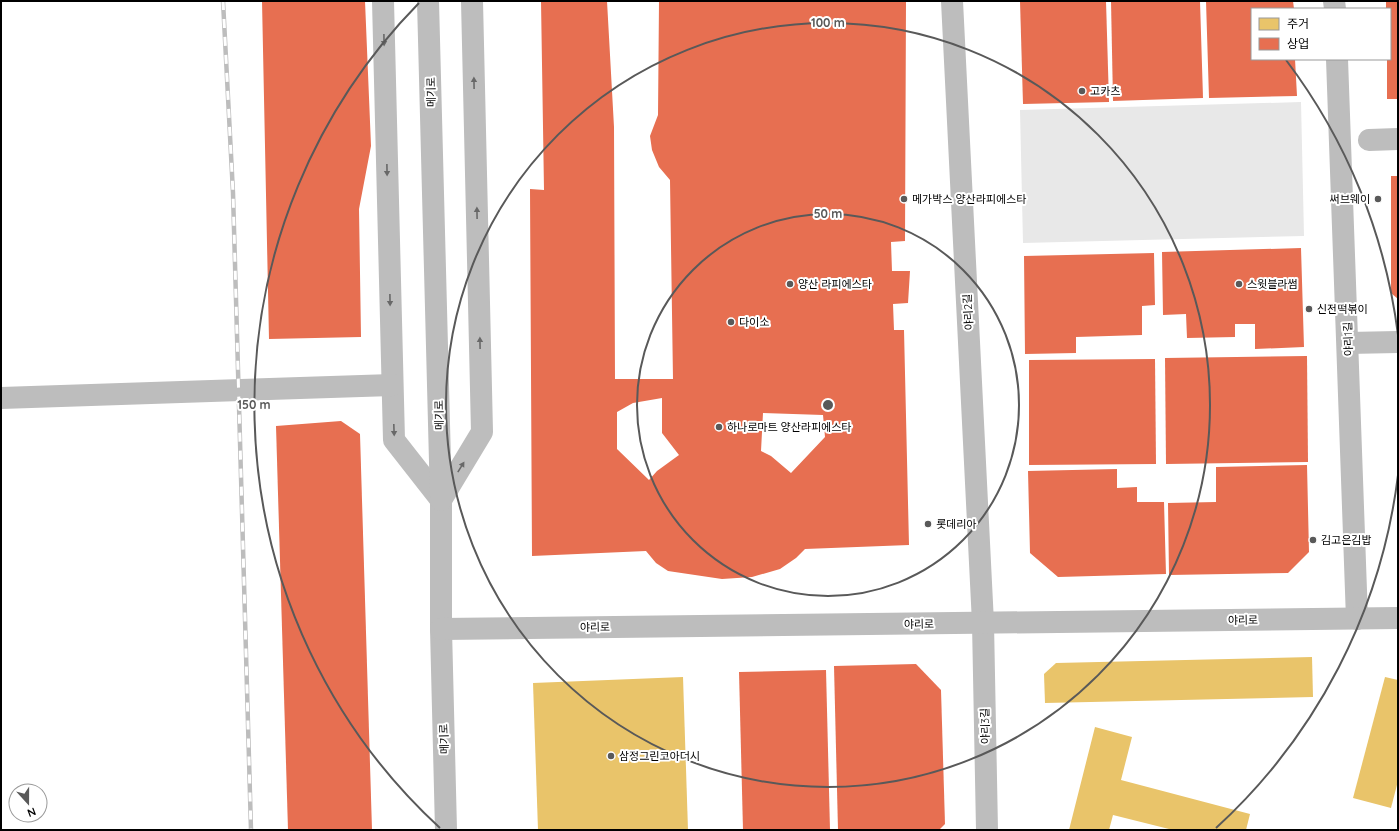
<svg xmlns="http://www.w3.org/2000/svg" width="1399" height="831" font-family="Quicksand,'Noto Sans KR',sans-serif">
<rect width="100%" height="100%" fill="#fff"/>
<path fill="#e8e8e8" d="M 1301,102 L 1304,236 L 1023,243 L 1020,110 Z"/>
<g fill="#e9c46a">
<path d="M 1312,657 L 1313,697 L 1045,703 L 1044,674 L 1056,663 Z"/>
<path d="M 683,677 L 688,830 L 538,830 L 533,683 Z"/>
<path d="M 1385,677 L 1398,680 L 1398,781 L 1391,808 L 1353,798 Z"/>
<path d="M 1095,727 L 1132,737 L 1121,780 L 1250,814 L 1246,830 L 1173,830 L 1113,815 L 1109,830 L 1069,830 Z"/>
</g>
<g fill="#e76f51" fill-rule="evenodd">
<path d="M 262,1 L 365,1 L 371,146 L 359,209 L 361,337 L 269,339 Z"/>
<path d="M 541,1 L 607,1 L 614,127 L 615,379 L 673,379 L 670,180 L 659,167 L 652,150 L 650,136 L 658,115 L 659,1 L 906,1 L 905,241 L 891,242 L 892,271 L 910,271 L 908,303 L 893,304 L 894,330 L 904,330 L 909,545 L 805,549 L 796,558 L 780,569 L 752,577 L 722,579 L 668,571 L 656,563 L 646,551 L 532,556 L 530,189 L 544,190 ZM 662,398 L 662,433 L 679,455 L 657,471 L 649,480 L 617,449 L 617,412 L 633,403 ZM 763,413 L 823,415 L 825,437 L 791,473 L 771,456 L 761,451 Z"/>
<path d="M 1020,1 L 1106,1 L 1109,102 L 1023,104 Z"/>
<path d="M 1111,1 L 1200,1 L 1203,98 L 1113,101 Z"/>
<path d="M 1206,1 L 1293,1 L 1294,9 L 1252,9 L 1252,59 L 1295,59 L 1297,96 L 1209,98 Z"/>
<path d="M 1386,1 L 1398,1 L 1398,99 L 1387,99 L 1387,59 L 1390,59 L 1390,9 L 1386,9 Z"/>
<path d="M 1391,176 L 1398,176 L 1398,299 L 1391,293 Z"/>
<path d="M 1301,248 L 1304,347 L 1255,349 L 1255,324 L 1235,324 L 1235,337 L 1187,338 L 1186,314 L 1163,315 L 1162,252 Z"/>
<path d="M 1154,253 L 1155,305 L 1142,306 L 1142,335 L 1076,337 L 1076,353 L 1025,354 L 1024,256 Z"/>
<path d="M 1307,356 L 1308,462 L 1166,464 L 1165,358 Z"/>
<path d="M 1155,359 L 1156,464 L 1029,465 L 1029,360 Z"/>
<path d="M 341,421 L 360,434 L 372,830 L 288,830 L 276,426 Z"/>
<path d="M 1307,465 L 1309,552 L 1288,573 L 1169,575 L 1168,503 L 1216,502 L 1216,467 Z"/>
<path d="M 1117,469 L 1117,488 L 1137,487 L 1137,502 L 1164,502 L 1166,574 L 1058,577 L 1030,553 L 1028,471 Z"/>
<path d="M 916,664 L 941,690 L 945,824 L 939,830 L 838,830 L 834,666 Z"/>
<path d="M 826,670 L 830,830 L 743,830 L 739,672 Z"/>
</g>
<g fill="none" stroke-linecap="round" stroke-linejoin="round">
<g stroke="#bdbdbd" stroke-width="22">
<path d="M 383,1 L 394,440 L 441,500"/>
<path d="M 428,1 L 441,500 L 441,629 L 446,830"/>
<path d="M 952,1 L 983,623 L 987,830"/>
<path d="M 1334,1 L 1335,9"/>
<path d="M 1337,59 L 1357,619"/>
<path d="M 1369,140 L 1398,139"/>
<path d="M 1348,343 L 1398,342"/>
<path d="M 1,398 L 392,385"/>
<path d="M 441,500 L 482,432 L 472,1"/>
<path d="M 441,629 L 1398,618"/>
</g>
<g stroke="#bdbdbd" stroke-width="4.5">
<path id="rail" d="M 223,1 L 233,193 L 251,830"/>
</g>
<use href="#rail" stroke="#fff" stroke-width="3" stroke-dasharray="9" stroke-linecap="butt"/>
</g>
<defs><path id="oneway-solid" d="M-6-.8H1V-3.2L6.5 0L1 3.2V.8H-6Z"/></defs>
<g fill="#686868">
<use href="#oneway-solid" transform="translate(384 40) rotate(89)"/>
<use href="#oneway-solid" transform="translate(474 83) rotate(-91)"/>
<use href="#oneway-solid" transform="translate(387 170) rotate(89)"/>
<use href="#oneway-solid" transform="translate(477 213) rotate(-91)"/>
<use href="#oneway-solid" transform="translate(390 300) rotate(89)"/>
<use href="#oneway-solid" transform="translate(480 343) rotate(-91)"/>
<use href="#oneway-solid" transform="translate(394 430) rotate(88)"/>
<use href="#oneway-solid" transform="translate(461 467) rotate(-58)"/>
</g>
<g fill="none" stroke="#595959" stroke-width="2">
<circle cx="828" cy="405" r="191"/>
<circle cx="828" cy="405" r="382"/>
<path d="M1398 475A574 574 0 0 1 1216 828M440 828A574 574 0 0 1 419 3M1286 60A574 574 0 0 1 1398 335"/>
</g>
<g fill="#595959" stroke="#fff" stroke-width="1.5">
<circle cx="1082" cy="91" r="4"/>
<circle cx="904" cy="199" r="4"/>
<circle cx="1378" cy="199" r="4"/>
<circle cx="790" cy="284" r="4"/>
<circle cx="1239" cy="284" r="4"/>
<circle cx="1309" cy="309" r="4"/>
<circle cx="731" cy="322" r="4"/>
<circle cx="719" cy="427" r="4"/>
<circle cx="928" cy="524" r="4"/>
<circle cx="1313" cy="540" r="4"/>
<circle cx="611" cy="756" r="4"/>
</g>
<g text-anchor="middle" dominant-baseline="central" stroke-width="4" stroke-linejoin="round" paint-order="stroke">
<g font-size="11" fill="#000" stroke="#fff" text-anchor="start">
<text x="1090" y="91">고카츠</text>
<text x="912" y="199">메가박스 양산라피에스타</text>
<text x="1370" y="199" text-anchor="end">써브웨이</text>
<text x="798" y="284">양산 라피에스타</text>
<text x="1247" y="284">스윗블라썸</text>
<text x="1317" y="309">신전떡볶이</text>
<text x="739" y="322">다이소</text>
<text x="727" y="427">하나로마트 양산라피에스타</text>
<text x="936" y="524">롯데리아</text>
<text x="1321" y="540">김고은김밥</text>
<text x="619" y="756">삼정그린코아더시</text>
</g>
<g font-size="11" fill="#000" stroke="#fff">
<text transform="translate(431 92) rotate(-91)">메기로</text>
<text transform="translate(968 312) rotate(-93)">야리2길</text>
<text transform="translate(1348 339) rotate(-92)">야리1길</text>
<text transform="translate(439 415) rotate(-91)">메기로</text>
<text transform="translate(1243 620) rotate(-1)">야리로</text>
<text transform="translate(919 624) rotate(-1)">야리로</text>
<text transform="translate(595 627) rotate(-1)">야리로</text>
<text transform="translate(985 726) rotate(-91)">야리3길</text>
<text transform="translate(444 739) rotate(-92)">메기로</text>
</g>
</g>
<circle cx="828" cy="405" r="6" fill="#595959" stroke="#fff" stroke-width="2"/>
<g font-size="12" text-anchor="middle" font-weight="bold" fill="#595959" stroke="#fff" stroke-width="4" stroke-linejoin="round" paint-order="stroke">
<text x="828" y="27">100 m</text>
<text x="828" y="218">50 m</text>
<text x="254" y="409">150 m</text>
</g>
<rect width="1399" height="831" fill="none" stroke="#000000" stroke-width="4"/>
<rect x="1251" y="8" width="140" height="52" fill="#ffffff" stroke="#999999"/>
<rect x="1259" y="18" width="20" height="12" fill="#e9c46a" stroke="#999999"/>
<text x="1287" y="28" font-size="12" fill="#000000">주거</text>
<rect x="1259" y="38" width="20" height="12" fill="#e76f51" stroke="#999999"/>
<text x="1287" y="48" font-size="12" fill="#000000">상업</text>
<g transform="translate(28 803) rotate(159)"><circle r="19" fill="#ffffff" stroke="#999999"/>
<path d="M0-3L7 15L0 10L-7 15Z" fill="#595959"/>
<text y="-6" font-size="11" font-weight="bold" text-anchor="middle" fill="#000000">N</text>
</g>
</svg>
